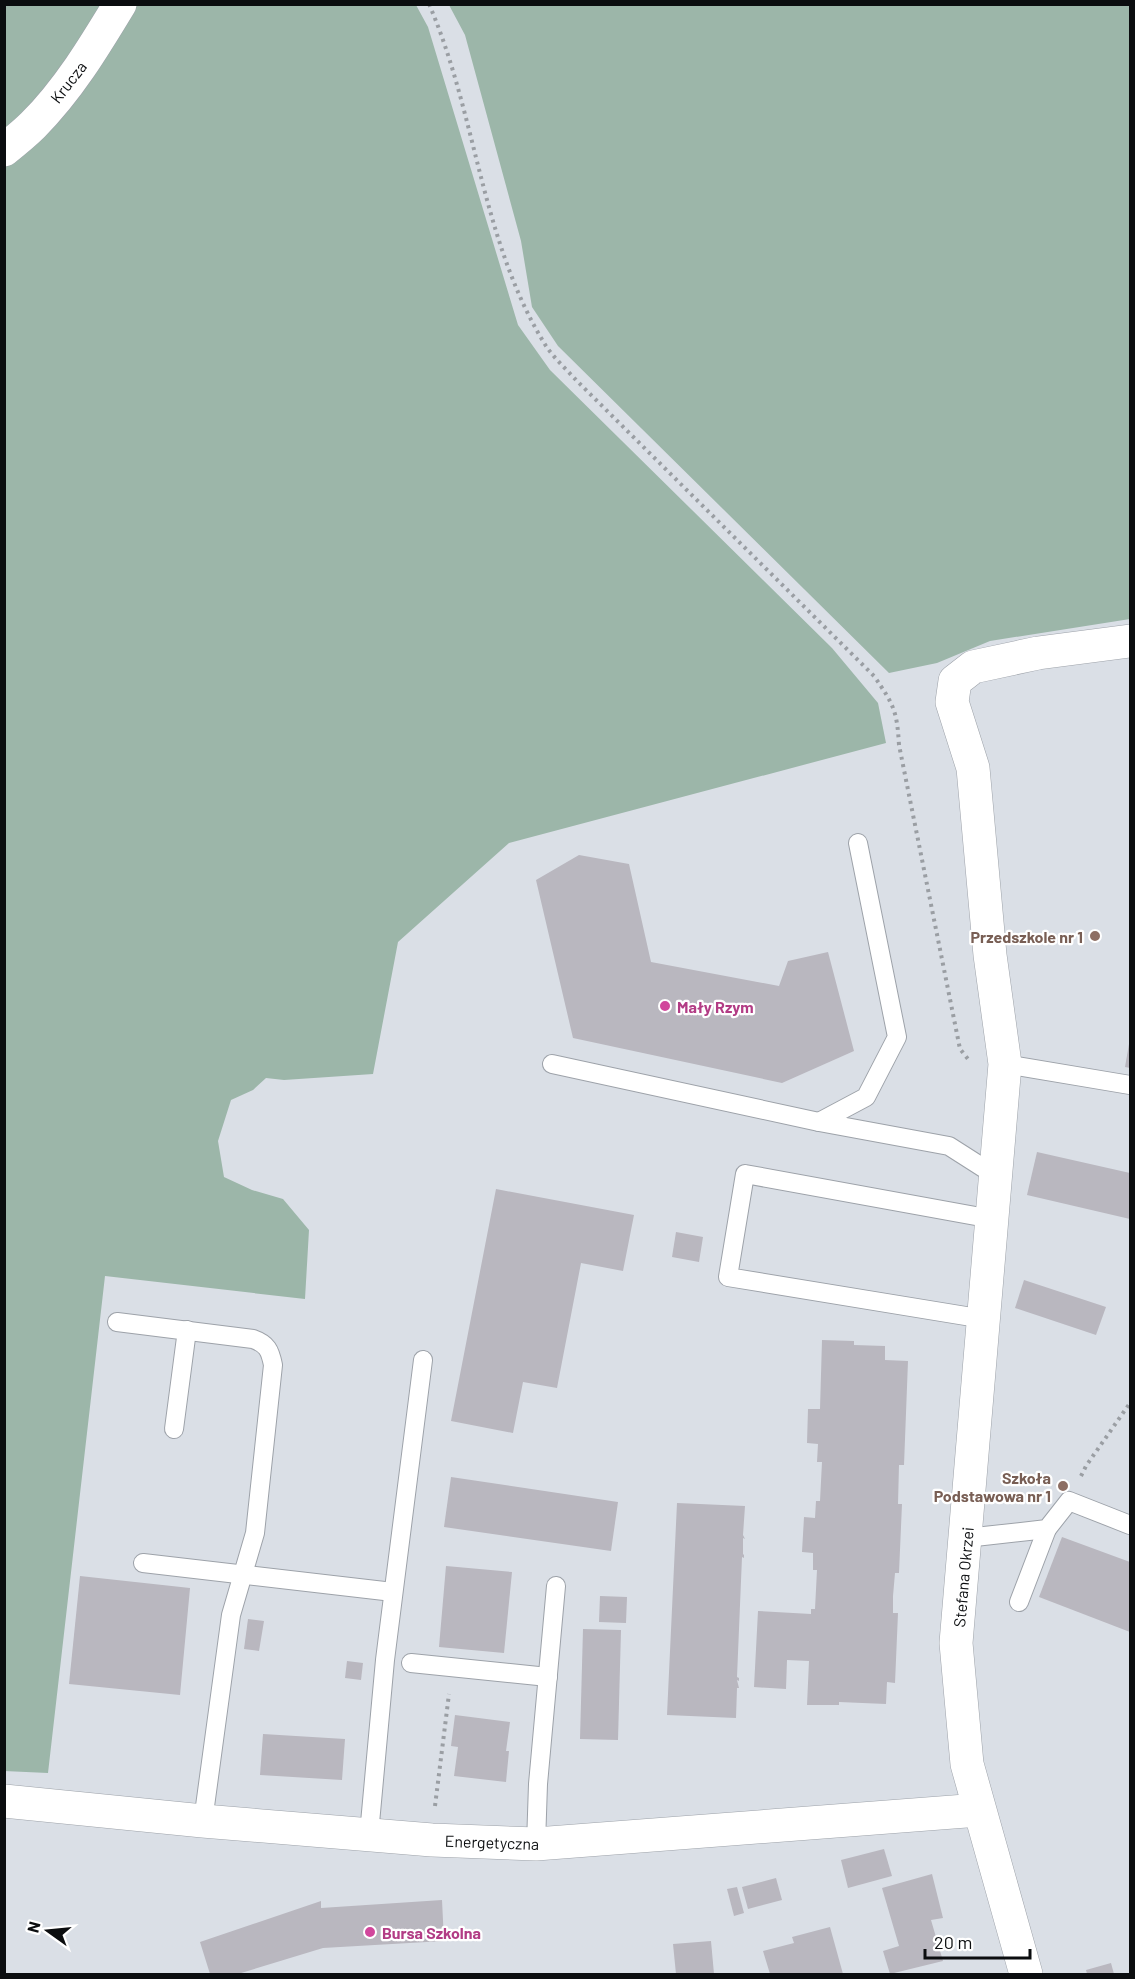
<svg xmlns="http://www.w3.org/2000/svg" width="1135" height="1979" font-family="Barlow,sans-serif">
<rect width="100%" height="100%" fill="#dadfe6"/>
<g fill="#9cb6a9">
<path d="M 5,5 L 106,5 L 82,46 L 5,134 Z"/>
<path d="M 128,5 L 416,5 L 428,27 L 518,325 L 550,370 L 832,648 L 878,703 L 886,743 L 509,843 L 398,942 L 373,1074 L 284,1080 L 266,1078 L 253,1090 L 231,1100 L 218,1141 L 224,1177 L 252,1190 L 283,1199 L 309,1230 L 305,1299 L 105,1276 L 48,1773 L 4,1771 L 4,162 Z"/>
<path d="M 449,5 L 1130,5 L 1130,619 L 990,641 L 937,663 L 889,673 L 558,346 L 532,307 L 521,241 L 465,35 Z"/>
</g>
<g fill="#b9b7bf">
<path d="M 579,855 L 629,864 L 651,962 L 779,986 L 788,961 L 828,952 L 854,1051 L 782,1083 L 573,1038 L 536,880 Z"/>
<path d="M 1129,1044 L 1130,1044 L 1130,1068 L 1125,1067 Z"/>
<path d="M 1037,1152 L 1130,1173 L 1130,1219 L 1027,1195 Z"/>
<path d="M 496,1189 L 634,1215 L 623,1271 L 581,1263 L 557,1388 L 523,1382 L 513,1433 L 451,1421 Z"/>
<path d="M 676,1232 L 703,1237 L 699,1262 L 672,1257 Z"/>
<path d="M 1024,1280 L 1106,1307 L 1096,1335 L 1015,1308 Z"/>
<path d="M 822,1340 L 854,1341 L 854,1345 L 885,1346 L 885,1360 L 908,1361 L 904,1465 L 899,1465 L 898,1504 L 902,1504 L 899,1573 L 895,1573 L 893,1596 L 893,1613 L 898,1613 L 895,1683 L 887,1682 L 886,1704 L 839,1702 L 839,1705 L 807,1705 L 809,1661 L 787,1660 L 786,1689 L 754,1687 L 758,1611 L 811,1614 L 811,1609 L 815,1609 L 817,1570 L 813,1570 L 813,1553 L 802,1552 L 804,1517 L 815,1518 L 816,1501 L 820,1501 L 822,1462 L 817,1462 L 818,1444 L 807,1443 L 808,1409 L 820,1409 Z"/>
<path d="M 451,1477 L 618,1502 L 611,1551 L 444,1527 Z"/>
<path d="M 677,1503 L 745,1506 L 743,1535 L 745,1539 L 743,1538 L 743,1554 L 744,1555 L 744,1558 L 742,1557 L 737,1677 L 739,1678 L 739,1681 L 737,1680 L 739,1688 L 737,1688 L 736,1718 L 667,1715 Z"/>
<path d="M 1062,1537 L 1130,1562 L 1130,1632 L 1039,1597 Z"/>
<path d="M 446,1566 L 512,1572 L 504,1653 L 439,1647 Z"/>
<path d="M 80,1576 L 190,1588 L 180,1695 L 69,1684 Z"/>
<path d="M 600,1596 L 627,1597 L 626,1623 L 599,1622 Z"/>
<path d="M 248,1619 L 264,1621 L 259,1651 L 244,1649 Z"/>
<path d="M 583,1629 L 621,1630 L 618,1740 L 580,1739 Z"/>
<path d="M 347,1661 L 363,1663 L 361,1680 L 345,1678 Z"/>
<path d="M 455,1715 L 510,1722 L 506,1751 L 509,1751 L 506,1782 L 454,1776 L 458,1747 L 451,1746 Z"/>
<path d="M 263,1734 L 345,1739 L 342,1780 L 260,1775 Z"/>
<path d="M 884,1849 L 892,1876 L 848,1888 L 841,1860 Z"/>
<path d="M 932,1874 L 943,1918 L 931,1920 L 943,1961 L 890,1974 L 883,1951 L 899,1946 L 882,1888 Z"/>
<path d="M 776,1878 L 782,1900 L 748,1909 L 742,1887 Z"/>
<path d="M 737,1887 L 744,1913 L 734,1916 L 727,1889 Z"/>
<path d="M 442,1900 L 444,1941 L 323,1948 L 238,1974 L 210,1974 L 200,1942 L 321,1901 L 321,1908 Z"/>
<path d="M 830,1927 L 843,1974 L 770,1974 L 763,1951 L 794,1943 L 792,1937 Z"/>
<path d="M 711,1941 L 714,1974 L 676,1974 L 673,1944 Z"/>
<path d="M 1111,1963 L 1114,1974 L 1087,1974 L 1086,1970 Z"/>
</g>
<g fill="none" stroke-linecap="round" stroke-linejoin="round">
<g stroke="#9da2a9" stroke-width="20">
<g id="lane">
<path d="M 552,1064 L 819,1122 L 949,1146 L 996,1176"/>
<path d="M 1005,1064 L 1130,1085"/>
<path d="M 819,1122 L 866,1097 L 897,1037 L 858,843"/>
<path d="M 984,1319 L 728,1277 L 745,1174 L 992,1219"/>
<path d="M 117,1322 L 253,1339 C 267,1344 270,1350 273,1365 L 255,1533 L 231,1615 L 203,1821"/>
<path d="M 174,1429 L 187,1330"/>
<path d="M 966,1538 L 1047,1529 L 1069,1501 L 1130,1525"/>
<path d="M 143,1563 L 393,1592"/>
<path d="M 1019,1602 L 1047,1529"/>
<path d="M 411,1663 L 548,1677"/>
<path d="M 369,1834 L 385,1660 L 423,1360"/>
<path d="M 536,1844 L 538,1784 L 556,1586"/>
</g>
</g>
<g stroke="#9da2a9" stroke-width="34">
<g id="street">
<path d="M 4,150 C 14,142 24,134 33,125 C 68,90 94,47 120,4"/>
<path d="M 4,1801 L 203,1821 L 432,1840 L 536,1844 L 979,1810"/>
<path d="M 1026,1974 L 967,1764 L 956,1643 L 1005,1064 L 990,955 L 973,768 L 952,702 L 955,681 L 973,667 L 1038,653 L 1130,641"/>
</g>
</g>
<g stroke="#9a9ea3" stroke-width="4" stroke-dasharray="3 4.5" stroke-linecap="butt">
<path d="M 429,4 C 477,115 481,242 546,346 C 554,358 566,369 576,380 L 874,676 C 894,705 897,711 899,745 L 960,1049 L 968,1059"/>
<path d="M 1081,1476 L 1086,1466 L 1130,1403"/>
<path d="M 435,1806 L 449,1694"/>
</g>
<use href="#lane" stroke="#fff" stroke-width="18"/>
<use href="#street" stroke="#fff" stroke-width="33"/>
</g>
<g fill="#8d6e63" stroke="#fff" stroke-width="2">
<circle cx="1095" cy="936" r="6"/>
<circle cx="1063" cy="1486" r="6"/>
</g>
<g fill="#d1479c" stroke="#fff" stroke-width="2">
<circle cx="665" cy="1006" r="6"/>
<circle cx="370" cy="1932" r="6"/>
</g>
<g text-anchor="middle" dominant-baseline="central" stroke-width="4.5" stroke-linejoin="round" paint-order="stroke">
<g font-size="16" fill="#0b0d0f" stroke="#fff">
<text transform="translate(68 82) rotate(-52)">Krucza</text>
<text transform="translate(963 1577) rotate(-85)">Stefana Okrzei</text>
<text transform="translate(492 1842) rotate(2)">Energetyczna</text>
</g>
<g font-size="16" font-weight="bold" fill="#785e54" stroke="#fff" text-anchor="end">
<text x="1083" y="936">Przedszkole nr 1</text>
<text x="1051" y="1477">Szkoła<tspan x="1051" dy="18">Podstawowa nr 1</tspan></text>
</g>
<g font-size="16" font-weight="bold" fill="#b23c85" stroke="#fff" text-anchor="start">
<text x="677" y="1006">Mały Rzym</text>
<text x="382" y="1932">Bursa Szkolna</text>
</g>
</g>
<rect width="1135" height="1979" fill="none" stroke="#0b0d0f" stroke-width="12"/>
<g transform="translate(48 1931) rotate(285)" stroke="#ffffff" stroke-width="4.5" paint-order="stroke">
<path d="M0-4.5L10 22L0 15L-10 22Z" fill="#0b0d0f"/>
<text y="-9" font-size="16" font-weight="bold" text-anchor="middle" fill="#0b0d0f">N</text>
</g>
<path d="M925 1949v9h105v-9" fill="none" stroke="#0b0d0f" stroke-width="3"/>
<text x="934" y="1949" font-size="18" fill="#0b0d0f" stroke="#ffffff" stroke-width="4.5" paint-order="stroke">20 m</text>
</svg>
